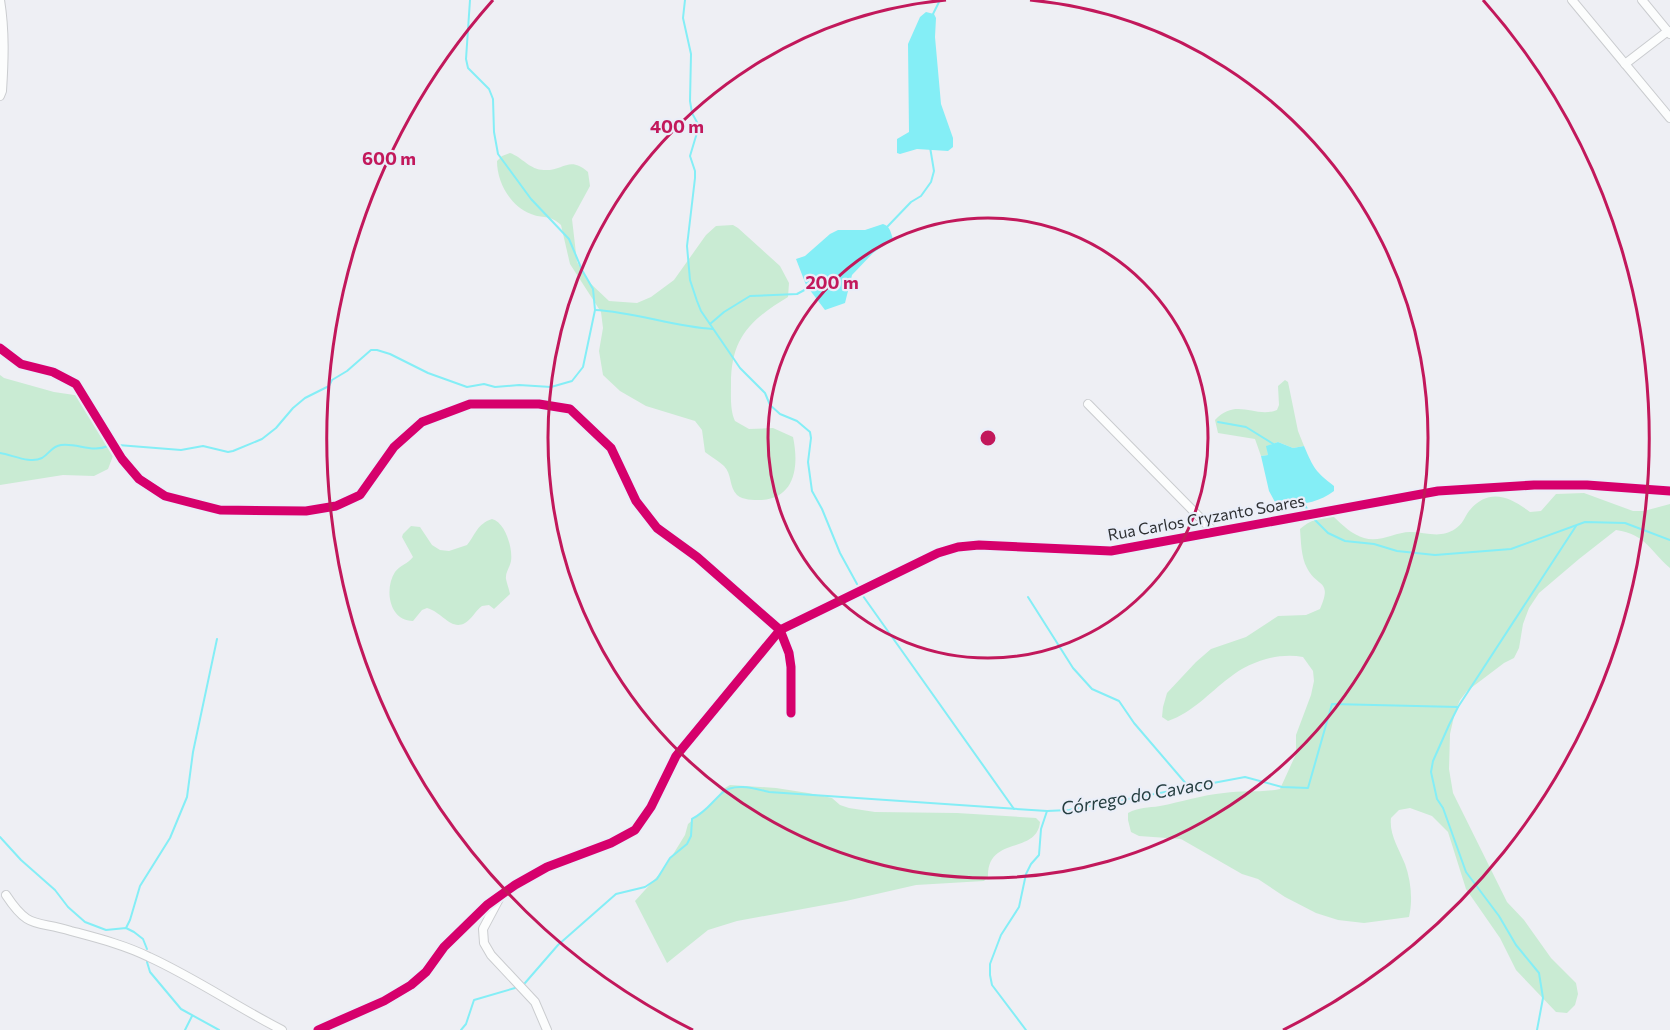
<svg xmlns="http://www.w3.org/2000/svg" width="1670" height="1030" font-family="Commissioner,sans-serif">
<rect width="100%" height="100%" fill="#eeeff4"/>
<g fill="#c9ebd3">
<path d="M 510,153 C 522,157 530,170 544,170 C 564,171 569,155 588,172 L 590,186 L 572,219 L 577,262 L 590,283 L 609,301 L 637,303 L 651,297 L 674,280 L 706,235 L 716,226 L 733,225 L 738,228 L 780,266 L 789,283 L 788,297 C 750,320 731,338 731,384 C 731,396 730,410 735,421 L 749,429 L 773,428 L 793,437 C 799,465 796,499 760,500 C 753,500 743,500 737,495 C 729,487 732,474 724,466 C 719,461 711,457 705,452 L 702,430 L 695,421 L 646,406 L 620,391 L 603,375 L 599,351 L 603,328 L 601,312 L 570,264 L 561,225 C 549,214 543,219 531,214 C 510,206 497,182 497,161 L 502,156 Z"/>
<path d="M 0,375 L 4,378 L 54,392 L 81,396 L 109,442 L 113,456 L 108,469 L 94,476 L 63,475 L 0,485 Z"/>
<path d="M 1285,380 L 1288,382 L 1298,431 L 1304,446 L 1293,448 L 1278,442 L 1267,446 L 1268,455 L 1261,456 L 1255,439 L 1218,433 L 1215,420 C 1237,397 1255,419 1277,410 L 1279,405 L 1278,386 Z"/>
<path d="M 1584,493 L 1633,511 L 1644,511 L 1670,504 L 1670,568 C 1649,550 1647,535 1616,530 L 1579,559 L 1539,593 L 1529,608 L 1523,624 L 1519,648 L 1514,658 L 1504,663 L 1467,691 L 1460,700 L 1455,712 L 1450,734 L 1449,769 L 1453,793 L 1507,902 L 1524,920 L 1551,958 L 1576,983 L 1578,994 L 1575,1005 L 1567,1013 L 1556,1012 L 1516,970 L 1500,938 L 1466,889 L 1448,832 L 1432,816 L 1410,808 L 1399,810 L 1391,818 C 1389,834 1399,849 1405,864 C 1411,881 1413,900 1409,917 L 1364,923 L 1338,920 L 1316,913 L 1285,897 L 1258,879 L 1242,874 L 1181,839 L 1139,836 L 1131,832 L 1128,820 L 1128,813 C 1139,807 1148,808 1160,806 C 1181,802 1202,795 1224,793 C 1243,790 1261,793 1280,789 L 1296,754 L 1296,735 L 1311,695 L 1314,681 L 1313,671 L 1303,657 C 1278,652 1249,662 1229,678 C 1209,693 1192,713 1168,721 L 1162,717 L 1163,707 L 1167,693 L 1196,662 L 1211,649 L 1246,637 L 1278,616 L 1306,615 L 1320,609 C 1333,579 1317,588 1307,568 C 1301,557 1301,541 1300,529 C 1310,520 1321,517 1334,517 C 1342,525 1353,535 1364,538 C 1380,543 1395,532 1410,532 C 1426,532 1440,539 1455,529 C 1463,524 1464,518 1469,511 C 1489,487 1510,497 1530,512 L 1541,511 L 1556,494 Z"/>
<path d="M 492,519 C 505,522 513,548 511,561 C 510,567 505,573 506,579 C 507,584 509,589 510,594 L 494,609 L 489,605 L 482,606 C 475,611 472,619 465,623 C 451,631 442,612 427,608 L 422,610 L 413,621 C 389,621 384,589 395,572 C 400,565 408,564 413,557 L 402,537 L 403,534 L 411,526 L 420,527 L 432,545 L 440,550 L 449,551 L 467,545 C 476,534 477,524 492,519 Z"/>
<path d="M 730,785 L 776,788 L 808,793 L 832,798 L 840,805 L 849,808 L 875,812 L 957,813 L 1036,818 L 1040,822 C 1037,855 987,835 988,877 L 984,881 L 916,885 L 846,901 L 737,921 L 708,930 L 667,963 L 635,901 L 664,869 L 685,835 L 688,824 L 715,801 L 723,789 Z"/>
</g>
<g fill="#84eef6">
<path d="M 926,12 L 934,14 L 936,18 L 935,37 L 941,104 L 953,138 L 953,147 L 948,151 L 917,149 L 900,154 L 897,153 L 897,139 L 909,132 L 908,44 L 920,17 Z"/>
<path d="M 883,224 C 890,226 891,233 893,239 L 873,253 L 852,275 L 845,303 L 825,310 L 806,285 L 796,259 L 805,256 L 830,234 L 838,230 L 865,230 Z"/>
<path d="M 1278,442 L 1293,448 L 1304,446 C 1314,469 1315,471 1334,486 L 1334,491 C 1317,504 1296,506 1276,504 L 1269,491 L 1261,456 L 1268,455 L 1266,446 Z"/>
</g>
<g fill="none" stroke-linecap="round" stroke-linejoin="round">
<g stroke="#84eef6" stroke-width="2">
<path d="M 685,0 L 683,18 L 691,54 L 690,101 L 692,113 L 699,126 L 690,156 L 695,171 L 695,178 L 687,246 L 690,280 L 697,301 L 701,311 L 740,368 L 765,393 L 770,405 L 780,414 L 797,421 L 810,432 L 811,438 L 808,462 L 812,491 L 822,509 L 840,553 L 857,584"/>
<path d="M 932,16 L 940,0"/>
<path d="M 887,227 L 911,202 L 921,196 L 931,182 L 934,171 L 930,147"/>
<path d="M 595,310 C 636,312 673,327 713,329"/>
<path d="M 710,324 L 724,312 L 750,296 L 797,294 L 810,287"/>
<path d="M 1218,422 L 1246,427 L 1275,445"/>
<path d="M 118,445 L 181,450 L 203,446 L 228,452 L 233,451 L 262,439 L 276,428 L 293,408 L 305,398 L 329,386 L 332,380 L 347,371 L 371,350 L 377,350 L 390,354 L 428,373 L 467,387 L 484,384 L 495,387 L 519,385 L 551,387 L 572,381 L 583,367 L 595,310 L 593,289 L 582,270 L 569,239 L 531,199 L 498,154 L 494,132 L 493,99 L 489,89 L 468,68 L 466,59 L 470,0"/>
<path d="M 0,453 C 13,455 30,464 42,458 C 50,453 52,446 61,445 C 78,443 92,453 108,446"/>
<path d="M 1304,503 L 1307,509"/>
<path d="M 1314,519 L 1328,533 L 1345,541 L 1374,544 L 1397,551 L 1435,555 L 1511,549 L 1585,522 L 1625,523 L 1670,540"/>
<path d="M 863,596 L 1014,809"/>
<path d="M 1028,597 L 1073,668 L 1092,689 L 1119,701 L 1134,723 L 1188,786"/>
<path d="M 0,837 L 21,860 L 55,890 L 68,907 L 85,922 L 106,930 L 126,928 L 134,932 L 143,939 L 147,949"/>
<path d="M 126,928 L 130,920 L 140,886 L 170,838 L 187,797 L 193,752 L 217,639"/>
<path d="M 147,962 L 150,972 L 181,1009 L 219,1030"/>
<path d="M 525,983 L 558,945 L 616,894 L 645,887 L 657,879 L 670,858 L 687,844 L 691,836 L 692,819 C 707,811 710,804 722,793 C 734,782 756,789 769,792 L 1047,811 L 1069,810 L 1245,777 L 1282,787 L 1308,788 L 1332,704 L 1458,707"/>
<path d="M 185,1030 L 192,1016"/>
<path d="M 461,1030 L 466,1024 L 474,1000 L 515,988"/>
<path d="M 1026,1030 L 992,985 L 990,975 L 990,964 L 1001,935 L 1019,907 L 1026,874 L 1031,864 L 1039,855 L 1041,829 L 1047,811"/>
<path d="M 1537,1030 L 1543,998 L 1539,973 L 1516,945 L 1499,916 L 1466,872 L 1443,808 L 1437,799 L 1431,772 L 1433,761 L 1449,725 L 1458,707 L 1576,526"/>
</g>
<g stroke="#cacccf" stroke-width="10">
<g id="minor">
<path d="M 1572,0 L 1670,118"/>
<path d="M 1642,0 L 1670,34"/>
<path d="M 1625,64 L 1668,31"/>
<path d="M 0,96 L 2,91 C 4,60 5,31 0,0"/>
<path d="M 0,348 L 21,364 L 53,372 L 76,384 L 122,459 L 139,479 L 165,496 L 220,510 L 306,511 L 336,506 L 360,495 L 394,447 L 422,422 L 470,404 L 539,404 L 570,409 L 611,448 L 636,501 L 657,528 L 697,557 L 780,630 L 789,653 L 791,667 L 791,713"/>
<path d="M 1088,404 L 1215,533"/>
<path d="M 6,895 C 29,930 35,920 71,931 C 97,938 125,945 149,957 C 195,978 237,1007 282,1030"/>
<path d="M 500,897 L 483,929 L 484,943 L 491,955 L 535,1002 L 547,1030"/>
<path d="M 318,1030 L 384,1001 L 411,985 L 426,972 L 444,947 L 487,905 L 515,885 L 547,867 L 611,843 L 635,830 L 651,807 L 676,756 L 780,630 L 938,553 L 958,547 L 979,545 L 1111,551 L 1438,491 L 1534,485 L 1587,485 L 1670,491"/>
</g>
</g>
<use href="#minor" stroke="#fcfdfd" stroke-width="8"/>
<g stroke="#eaeef8" stroke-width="13">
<g id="cycleway">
<path d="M 0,348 L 21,364 L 53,372 L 76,384 L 122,459 L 139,479 L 165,496 L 220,510 L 306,511 L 336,506 L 360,495 L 394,447 L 422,422 L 470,404 L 539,404 L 570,409 L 611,448 L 636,501 L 657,528 L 697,557 L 780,630 L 789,653 L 791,667 L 791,713"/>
<path d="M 318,1030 L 384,1001 L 411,985 L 426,972 L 444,947 L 487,905 L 515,885 L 547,867 L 611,843 L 635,830 L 651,807 L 676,756 L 780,630 L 938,553 L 958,547 L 979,545 L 1111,551 L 1438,491 L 1534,485 L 1587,485 L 1670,491"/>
</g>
</g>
<use href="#cycleway" stroke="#d6006c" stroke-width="9"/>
</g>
<g fill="none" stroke="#c2185b" stroke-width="3">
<circle cx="988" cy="438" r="220"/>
<path d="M1030 0A440 440 0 1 1 946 0"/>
<path d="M693 1030A661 661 0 0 1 493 0M1483 0A661 661 0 0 1 1283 1030"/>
</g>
<g text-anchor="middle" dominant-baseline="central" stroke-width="4.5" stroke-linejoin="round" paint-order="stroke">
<g font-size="16" fill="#2e3033" stroke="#eaeef8">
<text transform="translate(1206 517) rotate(-10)">Rua Carlos Cryzanto Soares</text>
</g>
<g font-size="18" font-style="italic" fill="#253e40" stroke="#eaeef8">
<text transform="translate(1137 795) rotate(-10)">Córrego do Cavaco</text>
</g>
</g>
<circle cx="988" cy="438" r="9" fill="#c2185b" stroke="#eaeef8" stroke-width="3"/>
<g font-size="18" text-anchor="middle" font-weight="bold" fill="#c2185b" stroke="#eaeef8" stroke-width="4.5" stroke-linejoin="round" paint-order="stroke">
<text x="677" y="133">400 m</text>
<text x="389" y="165">600 m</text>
<text x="832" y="289">200 m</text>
</g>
</svg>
